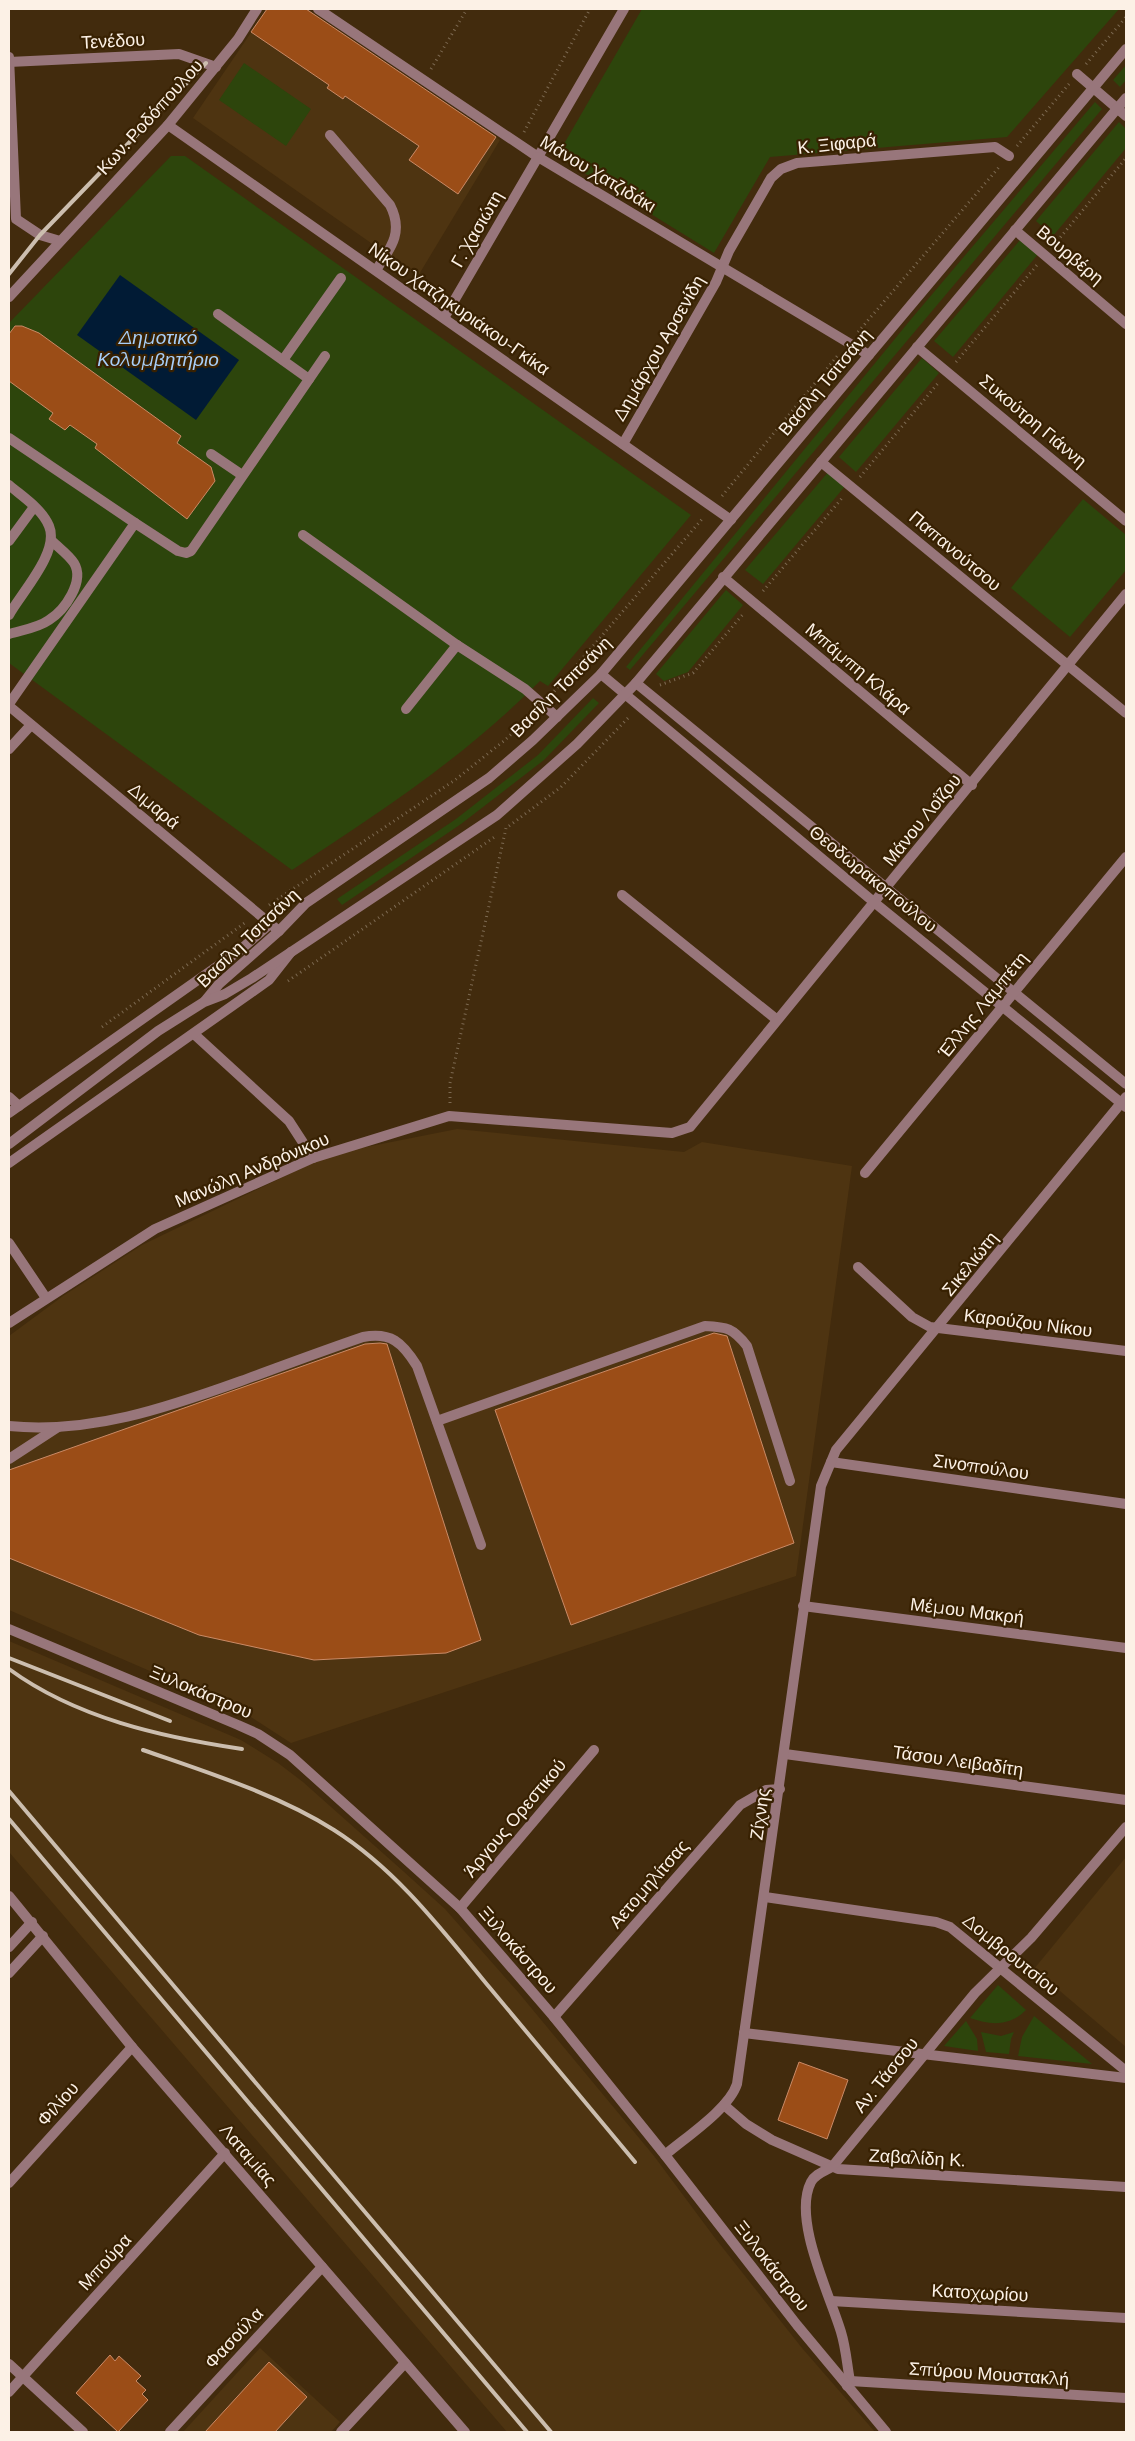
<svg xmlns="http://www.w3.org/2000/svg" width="1135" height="2441" font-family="Montserrat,sans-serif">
<rect width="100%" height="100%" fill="#422b0d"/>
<g fill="#4e3411">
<path d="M 267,9 L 306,9 L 500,140 L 418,276 L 193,118 Z"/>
<path d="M 457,1129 L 684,1152 L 702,1142 L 852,1166 L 796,1576 L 291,1743 L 240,1710 L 9,1610 L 9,1336 L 63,1296 L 142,1245 L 331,1154 Z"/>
<path d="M 9,1641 L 241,1740 L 278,1763 L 303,1782 L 403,1871 L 445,1909 L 518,1992 L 654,2156 L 715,2238 L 802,2348 L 875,2432 L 507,2432 L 9,1852 Z"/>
<path d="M 1126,1857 L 1126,2047 L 1034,1969 Z"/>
<path d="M 260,2348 L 340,2422 L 331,2432 L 183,2432 Z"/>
</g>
<g fill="#2d450c">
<path d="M 642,9 L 1119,9 L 1007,137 L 770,157 L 714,253 L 557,156 Z"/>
<path d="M 244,63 L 311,109 L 286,146 L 219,100 Z"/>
<path d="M 1126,65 L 1126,80 L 1120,87 L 1113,80 Z"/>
<path d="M 1095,102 L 1102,109 L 630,670 L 626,667 L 912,318 Z"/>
<path d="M 1119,122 L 1126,129 L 1126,148 L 1053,236 L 1036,221 Z"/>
<path d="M 171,156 L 185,156 L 691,515 L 548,686 L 540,681 C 463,758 382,811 292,870 L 9,663 L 9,323 Z"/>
<path d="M 1021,239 L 1039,253 L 953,357 L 934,341 Z"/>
<path d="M 922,358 L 939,373 L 856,472 L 839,457 Z"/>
<path d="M 829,471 L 846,485 L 763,584 L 745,570 Z"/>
<path d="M 1083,499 L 1126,535 L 1126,570 L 1070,637 L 1011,588 Z"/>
<path d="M 726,590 L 743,605 L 688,672 L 664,681 L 656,674 Z"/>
<path d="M 593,698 L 599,703 L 544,760 L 461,824 L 342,905 L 337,899 L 456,819 L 538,755 Z"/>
<path d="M 998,1985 L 1026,2010 C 1009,2027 990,2025 970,2018 Z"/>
<path d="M 1034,2016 L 1092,2064 L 1018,2056 L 1022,2037 Z"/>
<path d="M 966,2021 L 977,2039 L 978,2051 L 944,2046 Z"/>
<path d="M 981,2032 L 1001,2036 L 1014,2032 L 1011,2039 L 1009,2054 L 986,2052 Z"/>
</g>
<path fill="#011b35" d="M 120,275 L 239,360 L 196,420 L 77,335 Z"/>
<g fill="#9b4d17" stroke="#ca8a66">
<path d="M 267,9 L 306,9 L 496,137 L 458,194 L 409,160 L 419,146 L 345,96 L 343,99 L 327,88 L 329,85 L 251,32 Z"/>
<path d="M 15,326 L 22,326 L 39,333 L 181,436 L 177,443 L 211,467 L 215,481 L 187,519 L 95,448 L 97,444 L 70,425 L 65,430 L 49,419 L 53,413 L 9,381 L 9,334 Z"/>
<path d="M 714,1333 L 727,1336 L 794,1543 L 571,1625 L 495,1410 Z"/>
<path d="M 380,1343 L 387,1344 L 481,1640 L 446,1653 L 314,1660 L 199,1635 L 9,1558 L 9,1470 L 365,1344 Z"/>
<path d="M 799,2062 L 848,2080 L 827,2139 L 778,2120 Z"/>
<path d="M 110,2355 L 115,2361 L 119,2356 L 141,2376 L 136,2381 L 146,2390 L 142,2394 L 148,2400 L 118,2432 L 76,2393 Z"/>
<path d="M 269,2362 L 307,2397 L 275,2432 L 205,2432 Z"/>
</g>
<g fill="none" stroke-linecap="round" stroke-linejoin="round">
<g stroke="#7d6a52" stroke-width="3" stroke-dasharray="1 4" stroke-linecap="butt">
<path d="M 1086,64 L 1126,17"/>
<path d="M 431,69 L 467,9"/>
<path d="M 524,132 L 590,9"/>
<path d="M 1017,146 L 1069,84"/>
<path d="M 1054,245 L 1126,158"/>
<path d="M 858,332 L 1000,166"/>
<path d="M 956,362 L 1037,265"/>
<path d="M 860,477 L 939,382"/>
<path d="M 722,496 L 839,354"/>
<path d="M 763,591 L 843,497"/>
<path d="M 660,685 L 693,673 L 744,613"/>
<path d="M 551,695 L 703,518"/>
<path d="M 509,826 L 561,787 L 630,716"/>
<path d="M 269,905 L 455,780 L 505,740 L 533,714"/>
<path d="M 288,981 L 496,836"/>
<path d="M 102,1027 L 246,922"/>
<path d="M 450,1103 L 450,1083 L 506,828"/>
</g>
<g stroke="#98767b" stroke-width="10">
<path d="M 318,9 L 538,157 L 624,9"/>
<path d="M 330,135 L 390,205 C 404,232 391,248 376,270"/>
<path d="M 218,314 L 309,379"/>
<path d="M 283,360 L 341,278"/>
<path d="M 9,438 L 135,523"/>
<path d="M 211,454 L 242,475"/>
<path d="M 9,485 C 23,497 42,509 49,526 C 60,552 21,593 9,615"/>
<path d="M 303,535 L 457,645 L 525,689 L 557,717"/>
<path d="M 9,541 L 34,507"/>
<path d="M 9,634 C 22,630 38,628 49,620 C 65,610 85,581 74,563 C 69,555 59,548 52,541"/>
<path d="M 9,704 L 135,523 L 178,551 L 186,553 L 191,551 L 325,356"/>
<path d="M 406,709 L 457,645"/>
<path d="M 437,1421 L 705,1326 C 727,1327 733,1328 747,1346 L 790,1481"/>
<path d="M 9,1426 C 90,1434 166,1408 241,1381 C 282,1366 322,1351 363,1337 C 391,1332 402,1342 417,1366 L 481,1545"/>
<path d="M 9,1459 L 58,1427"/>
</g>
<path stroke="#98767b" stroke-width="10" d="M 636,683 L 1126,1084"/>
<g stroke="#98767b" stroke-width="10">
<path d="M 9,57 L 16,219 L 40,235 L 60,241"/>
<path d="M 9,62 L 179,54 L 216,67"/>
<path d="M 1077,74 L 1126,116"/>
<path d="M 168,125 L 731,520"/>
<path d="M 1015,230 L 1126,324"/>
<path d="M 9,297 L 168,125 L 238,39 L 257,9"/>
<path d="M 444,318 L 538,157 L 869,355"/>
<path d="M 917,347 L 1126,521"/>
<path d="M 623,444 L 716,282 L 729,251 L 771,178 L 781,169 L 797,163 L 995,147 L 1009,156"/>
<path d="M 821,462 L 1126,713"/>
<path d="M 723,577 L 972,785"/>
<path d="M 9,706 L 279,931"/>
<path d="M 9,749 L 31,725"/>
<path d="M 622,895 L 776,1019"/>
<path d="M 194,1034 L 289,1121 L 313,1158"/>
<path d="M 9,1097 L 19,1106"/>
<path d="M 9,1113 L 239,951 L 270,924"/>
<path d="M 9,1163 L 269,980 L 291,952"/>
<path d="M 865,1173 L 1126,857"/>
<path d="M 9,1243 L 46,1298"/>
<path d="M 858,1267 L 912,1317 L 930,1327 L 1126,1351"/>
<path d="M 9,1323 L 155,1229 L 313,1158 L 449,1116 L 672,1133 L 690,1127 L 1126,594"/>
<path d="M 831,1462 L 1126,1504"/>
<path d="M 803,1606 L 1126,1648"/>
<path d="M 785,1754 L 1126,1800"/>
<path d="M 9,1896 L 132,2047 L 465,2432"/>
<path d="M 765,1897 L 936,1922 L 950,1927 L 1126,2071"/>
<path d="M 460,1908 L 594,1750"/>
<path d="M 9,1947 L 32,1922"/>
<path d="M 9,1973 L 43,1936"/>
<path d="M 554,2017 L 740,1805 L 766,1790 L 780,1789"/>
<path d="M 744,2033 L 1126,2078"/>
<path d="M 724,2105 L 746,2124 L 772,2140 L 838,2169 L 1126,2187"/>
<path d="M 665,2155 C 686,2137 729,2109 737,2084 L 821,1486 L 836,1450 L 1126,1097"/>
<path d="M 9,2183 L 132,2047"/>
<path d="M 831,2301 L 1126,2318"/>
<path d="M 9,2364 L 83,2432"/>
<path d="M 850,2381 L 1126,2398"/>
<path d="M 847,2386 L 850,2381 C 847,2365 846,2348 841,2332 C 830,2295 792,2219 811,2182 C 815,2174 825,2171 832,2167 L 975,1993 L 1031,1938 L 1126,1827"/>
<path d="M 9,2392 L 225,2153"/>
<path d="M 170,2432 L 322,2267"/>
<path d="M 341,2432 L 405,2363"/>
</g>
<g stroke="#98767b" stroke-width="10">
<path d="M 601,674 L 875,903 L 1126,1107"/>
<path d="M 205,1001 L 219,984 L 279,931 L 306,903 L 489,778 L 533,740 L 601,674 L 1126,49"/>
<path d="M 9,1144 L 158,1031 L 204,1002 L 225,994 L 252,978 L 497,815 L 577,744 L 636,683 L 1126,98"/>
<path d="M 9,1629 L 238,1725 L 258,1734 L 290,1755 L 460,1908 L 554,2017 L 665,2155 L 797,2325 L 886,2432"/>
</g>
<g stroke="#ccbeaf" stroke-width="4">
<path d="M 9,274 L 40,235 L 206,63"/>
<path d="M 9,1658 L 170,1721"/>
<path d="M 9,1669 C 76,1718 161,1737 242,1749"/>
<path d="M 143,1750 C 206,1772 277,1794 334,1830 C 397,1870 443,1931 490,1988 C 538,2046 587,2104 635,2162"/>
<path d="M 9,1791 L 551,2432"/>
<path d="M 9,1819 L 527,2432"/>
</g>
</g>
<g text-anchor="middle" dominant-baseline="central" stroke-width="4.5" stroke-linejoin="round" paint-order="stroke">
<g font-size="18" fill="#fcf1e6" stroke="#382102">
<text transform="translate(113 41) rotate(-3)">Τενέδου</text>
<text transform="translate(150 117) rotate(-48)">Κων. Ροδόπουλου</text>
<text transform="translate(837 144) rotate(-6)">Κ. Ξιφαρά</text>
<text transform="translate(598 174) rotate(31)">Μάνου Χατζιδάκι</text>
<text transform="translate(477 229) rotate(-60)">Γ. Χασιώτη</text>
<text transform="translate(1070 255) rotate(40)">Βουρβέρη</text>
<text transform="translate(459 309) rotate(35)">Νίκου Χατζηκυριάκου-Γκίκα</text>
<text transform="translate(659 348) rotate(-60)">Δημάρχου Αρσενίδη</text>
<text transform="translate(825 382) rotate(-50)">Βασίλη Τσιτσάνη</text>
<text transform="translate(1033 421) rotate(40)">Συκούτρη Γιάννη</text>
<text transform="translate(955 551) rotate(40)">Παπανούτσου</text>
<text transform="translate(858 669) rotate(40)">Μπάμπη Κλάρα</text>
<text transform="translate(561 687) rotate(-45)">Βασίλη Τσιτσάνη</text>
<text transform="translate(154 806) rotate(40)">Διμαρά</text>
<text transform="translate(922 820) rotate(-51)">Μάνου Λοΐζου</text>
<text transform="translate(873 879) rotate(39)">Θεοδωρακοπούλου</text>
<text transform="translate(248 938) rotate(-44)">Βασίλη Τσιτσάνη</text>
<text transform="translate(983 1005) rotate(-51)">Έλλης Λαμπέτη</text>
<text transform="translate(252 1170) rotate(-23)">Μανώλη Ανδρόνικου</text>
<text transform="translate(970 1264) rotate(-51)">Σικελιώτη</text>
<text transform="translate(1028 1323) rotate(7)">Καρούζου Νίκου</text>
<text transform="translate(981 1467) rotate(8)">Σινοπούλου</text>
<text transform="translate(967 1611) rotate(7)">Μέμου Μακρή</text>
<text transform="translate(201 1692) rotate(23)">Ξυλοκάστρου</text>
<text transform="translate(958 1761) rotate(8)">Τάσου Λειβαδίτη</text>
<text transform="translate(760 1814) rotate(-82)">Ζίχνης</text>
<text transform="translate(515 1818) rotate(-50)">Άργους Ορεστικού</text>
<text transform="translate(649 1884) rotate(-49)">Αετομηλίτσας</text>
<text transform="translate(518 1950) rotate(49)">Ξυλοκάστρου</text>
<text transform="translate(1011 1955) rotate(39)">Δομβρουτσίου</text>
<text transform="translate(886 2075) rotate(-51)">Αν. Τάσσου</text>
<text transform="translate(58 2104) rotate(-48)">Φιλίου</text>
<text transform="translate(248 2155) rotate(49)">Λαταμίας</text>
<text transform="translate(917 2158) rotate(3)">Ζαβαλίδη Κ.</text>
<text transform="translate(105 2262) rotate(-48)">Μπούρα</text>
<text transform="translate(772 2266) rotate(52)">Ξυλοκάστρου</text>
<text transform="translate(980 2293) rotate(3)">Κατοχωρίου</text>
<text transform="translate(234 2338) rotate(-47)">Φασούλα</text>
<text transform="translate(989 2374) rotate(4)">Σπύρου Μουστακλή</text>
</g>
<g font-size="19" font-style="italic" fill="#a7cff9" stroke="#382102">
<text x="158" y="337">Δημοτικό<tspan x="158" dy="22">Κολυμβητήριο</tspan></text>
</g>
</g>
<rect width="1135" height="2441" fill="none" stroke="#fcf1e6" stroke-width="20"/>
</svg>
